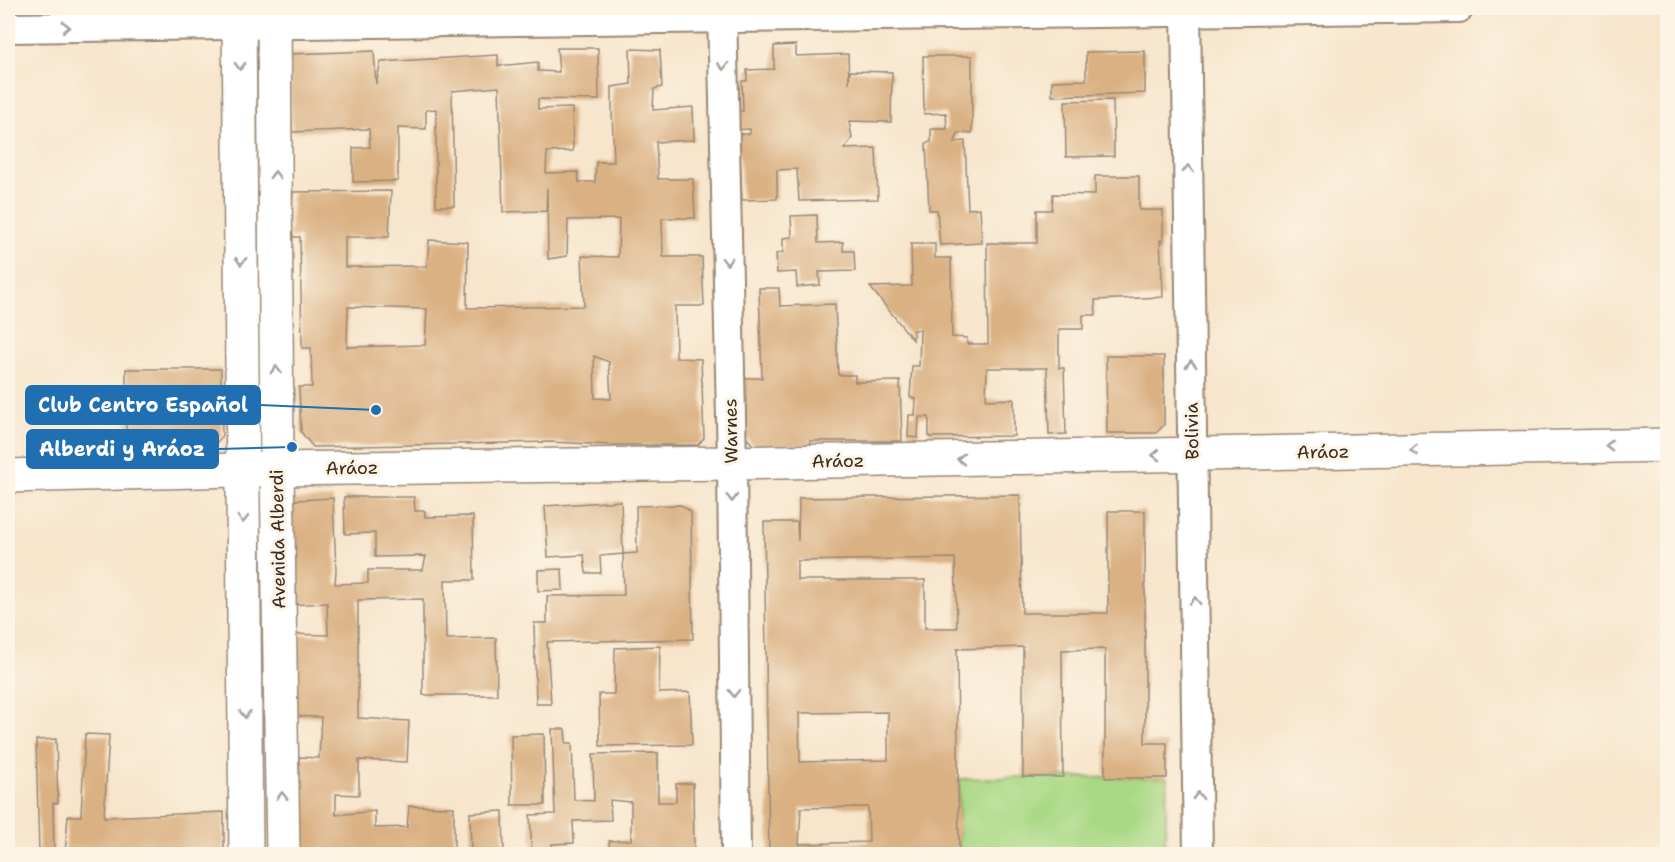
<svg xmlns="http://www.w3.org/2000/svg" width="1675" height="862" font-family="'Shantell Sans',sans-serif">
<rect width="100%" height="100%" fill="#fcf5e5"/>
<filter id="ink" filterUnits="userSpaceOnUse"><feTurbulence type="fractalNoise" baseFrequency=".0167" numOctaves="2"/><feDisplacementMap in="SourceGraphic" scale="12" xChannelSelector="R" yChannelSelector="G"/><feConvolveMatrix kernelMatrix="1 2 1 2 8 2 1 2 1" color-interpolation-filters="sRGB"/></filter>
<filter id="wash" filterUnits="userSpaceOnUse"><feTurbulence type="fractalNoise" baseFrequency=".008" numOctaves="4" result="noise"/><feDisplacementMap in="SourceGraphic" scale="24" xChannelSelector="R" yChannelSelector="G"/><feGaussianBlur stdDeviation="1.35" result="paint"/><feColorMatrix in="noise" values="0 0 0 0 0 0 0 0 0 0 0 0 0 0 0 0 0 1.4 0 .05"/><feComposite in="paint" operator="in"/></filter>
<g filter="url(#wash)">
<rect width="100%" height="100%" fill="#f7e5cc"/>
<path fill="#aad986" stroke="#728252" stroke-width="1.5" d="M 1023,777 L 1167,778 L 1165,854 L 959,854 L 959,779 Z"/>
<g id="blocks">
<g fill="#dab183" fill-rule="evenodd">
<path d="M 796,45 L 796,56 L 848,54 L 849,83 L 850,71 L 892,72 L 891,122 L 849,121 L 852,138 L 844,149 L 876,148 L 878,199 L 799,201 L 797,169 L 777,170 L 777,199 L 742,200 L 740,153 L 735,155 L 734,134 L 750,134 L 750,129 L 733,130 L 733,111 L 743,111 L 742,81 L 747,81 L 747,70 L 774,69 L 774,46 Z"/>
<path d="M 557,48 L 598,48 L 599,100 L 538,99 L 538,109 L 572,108 L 573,151 L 547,152 L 546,173 L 578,172 L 579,182 L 595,182 L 596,162 L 614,162 L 612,111 L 612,87 L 631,84 L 630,49 L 660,50 L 662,87 L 654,89 L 653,110 L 693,107 L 694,140 L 656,142 L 658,179 L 693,179 L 695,218 L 662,218 L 663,257 L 702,257 L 704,306 L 675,306 L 676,358 L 701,359 L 704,438 L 698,445 L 613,445 L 550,442 L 313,447 L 301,432 L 299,387 L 312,387 L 311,348 L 302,348 L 300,237 L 290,237 L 293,192 L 391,191 L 389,237 L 345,237 L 345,267 L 427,266 L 429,240 L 468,242 L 467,308 L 584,306 L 582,256 L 618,257 L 619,219 L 568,220 L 567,256 L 548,259 L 547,188 L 546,211 L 503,212 L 499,87 L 452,91 L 454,206 L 436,206 L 436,109 L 426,110 L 426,129 L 398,128 L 398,181 L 353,182 L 353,148 L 370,147 L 369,129 L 292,132 L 289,54 L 374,51 L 376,84 L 381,62 L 498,55 L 498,66 L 538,62 L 538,71 L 559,72 ZM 348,307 L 427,309 L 425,345 L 347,347 ZM 594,356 L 609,362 L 611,399 L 595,398 Z"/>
<path d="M 1145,51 L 1145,93 L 1052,96 L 1052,81 L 1086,80 L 1086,52 Z"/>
<path d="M 923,56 L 972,56 L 972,133 L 958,133 L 955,142 L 965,141 L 968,209 L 980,208 L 982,243 L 940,245 L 937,210 L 929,210 L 926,143 L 931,142 L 931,129 L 947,129 L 946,113 L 924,114 Z"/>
<path d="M 1113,100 L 1114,156 L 1066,157 L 1065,101 Z"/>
<path d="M 1095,176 L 1139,176 L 1139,210 L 1163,210 L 1163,242 L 1160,240 L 1163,297 L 1095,300 L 1096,315 L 1083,315 L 1083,329 L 1059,329 L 1059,368 L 1064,368 L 1066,434 L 1049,435 L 1047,368 L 987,368 L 986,400 L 1014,399 L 1014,436 L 929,437 L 929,417 L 919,417 L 918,438 L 908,437 L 909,415 L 915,415 L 916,399 L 910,397 L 912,366 L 919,366 L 920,330 L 913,330 L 913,340 L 870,287 L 912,286 L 911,244 L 935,244 L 935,258 L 951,258 L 952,337 L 967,338 L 967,344 L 988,344 L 987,243 L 1037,243 L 1037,210 L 1052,210 L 1053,194 L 1095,195 Z"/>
<path d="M 817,215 L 818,243 L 843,242 L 843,251 L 854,251 L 855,271 L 819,272 L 820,285 L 797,287 L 796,272 L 777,273 L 776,254 L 783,252 L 783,238 L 792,237 L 791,216 Z"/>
<path d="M 759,288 L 779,288 L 780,306 L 835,304 L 838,375 L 855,375 L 855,382 L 900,381 L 902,441 L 810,441 L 811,445 L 754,446 L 744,435 L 739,378 L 762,378 Z"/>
<path d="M 1106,356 L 1164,356 L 1164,425 L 1156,433 L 1107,433 Z"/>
<path d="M 126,369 L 221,369 L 222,437 L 213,446 L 126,446 Z"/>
<path d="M 1020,495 L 1022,613 L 1108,613 L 1108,511 L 1145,511 L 1145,743 L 1167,743 L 1167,778 L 1105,778 L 1105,649 L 1062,650 L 1063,777 L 1023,777 L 1023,647 L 957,649 L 959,854 L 769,854 L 764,522 L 797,522 L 798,541 L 799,498 ZM 955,558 L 957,628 L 925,628 L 925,580 L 797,580 L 797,561 ZM 888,712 L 888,760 L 800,762 L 799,713 ZM 868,807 L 869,842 L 799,844 L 801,808 Z"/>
<path d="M 344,497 L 414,497 L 415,511 L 425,511 L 425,517 L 473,516 L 474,580 L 445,580 L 446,639 L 496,638 L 497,695 L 423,695 L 423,599 L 358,600 L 358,718 L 409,721 L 407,762 L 359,760 L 359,795 L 336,794 L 336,815 L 375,811 L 375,828 L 407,827 L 409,806 L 454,807 L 454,854 L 294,854 L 299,757 L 319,758 L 321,717 L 284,716 L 286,634 L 328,635 L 327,603 L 289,605 L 282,512 L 296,500 L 333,498 L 336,570 L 335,584 L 368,583 L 368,570 L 423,570 L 426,556 L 375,557 L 375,533 L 345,534 Z"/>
<path d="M 621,501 L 623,554 L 600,556 L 601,573 L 586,573 L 584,555 L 548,557 L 545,506 Z"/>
<path d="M 681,505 L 691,512 L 693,639 L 547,642 L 551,704 L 536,704 L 534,623 L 547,623 L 547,596 L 624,595 L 623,554 L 637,553 L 636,506 Z"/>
<path d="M 562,569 L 563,590 L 538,591 L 538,570 Z"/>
<path d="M 660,646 L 659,693 L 690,692 L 692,745 L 600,746 L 599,694 L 614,694 L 615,648 Z"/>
<path d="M 552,729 L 565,729 L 566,743 L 572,743 L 574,800 L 594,801 L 593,754 L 658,753 L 658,802 L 676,802 L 676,784 L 693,783 L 694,854 L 610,854 L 609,841 L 631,840 L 631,802 L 610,800 L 611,820 L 573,821 L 574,843 L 552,844 L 552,854 L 532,854 L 530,815 L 555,814 Z"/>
<path d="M 85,734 L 109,735 L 104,817 L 224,812 L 224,854 L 65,854 L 68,816 L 81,816 Z"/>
<path d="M 544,734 L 545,805 L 512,805 L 511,735 Z"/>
<path d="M 56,739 L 58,803 L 53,803 L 54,854 L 39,854 L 36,740 Z"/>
<path d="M 503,811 L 504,854 L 471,854 L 470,813 Z"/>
</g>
</g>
</g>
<g filter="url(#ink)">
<use href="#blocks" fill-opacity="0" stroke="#998875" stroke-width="1.5"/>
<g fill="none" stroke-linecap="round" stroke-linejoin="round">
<g stroke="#998875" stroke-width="32">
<g id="street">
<path d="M 722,8 L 732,463 L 736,854"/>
<path d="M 1186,8 L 1198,854"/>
<path d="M 8,28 L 1459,8"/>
</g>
</g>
<g stroke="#998875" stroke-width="36">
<g id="secondary">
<path d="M 239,8 L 246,854"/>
<path d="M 274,8 L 277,469 L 283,854"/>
<path d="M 8,476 L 277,469 L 732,463 L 1668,445"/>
</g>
</g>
<use href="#street" stroke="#fff" stroke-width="28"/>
<use href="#secondary" stroke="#fff" stroke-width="33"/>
</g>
<defs><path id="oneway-chevron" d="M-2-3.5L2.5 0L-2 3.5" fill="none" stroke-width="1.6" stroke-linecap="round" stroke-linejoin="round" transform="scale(1.5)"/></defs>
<g stroke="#a79f9a">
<use href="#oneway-chevron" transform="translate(66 27) rotate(-1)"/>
<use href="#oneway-chevron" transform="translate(240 66) rotate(90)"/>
<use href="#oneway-chevron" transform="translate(723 66) rotate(89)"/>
<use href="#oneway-chevron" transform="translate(1188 169) rotate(-91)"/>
<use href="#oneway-chevron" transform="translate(275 175) rotate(-90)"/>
<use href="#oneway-chevron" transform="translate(241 261) rotate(90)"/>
<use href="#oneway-chevron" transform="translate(727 261) rotate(89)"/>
<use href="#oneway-chevron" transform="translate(1191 364) rotate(-91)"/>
<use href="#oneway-chevron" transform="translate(276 370) rotate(-90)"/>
<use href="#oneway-chevron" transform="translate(1609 446) rotate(179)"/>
<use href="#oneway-chevron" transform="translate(1414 450) rotate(179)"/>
<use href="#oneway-chevron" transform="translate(1156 455) rotate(179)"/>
<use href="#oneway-chevron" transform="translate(961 459) rotate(179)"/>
<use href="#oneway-chevron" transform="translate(732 498) rotate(89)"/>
<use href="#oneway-chevron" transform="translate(243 519) rotate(90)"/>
<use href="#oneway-chevron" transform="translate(1195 601) rotate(-91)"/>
<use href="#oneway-chevron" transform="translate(734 693) rotate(89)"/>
<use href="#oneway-chevron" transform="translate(245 714) rotate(90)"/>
<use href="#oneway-chevron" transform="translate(282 796) rotate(-91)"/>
<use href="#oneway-chevron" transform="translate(1198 796) rotate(-91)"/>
</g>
</g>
<g text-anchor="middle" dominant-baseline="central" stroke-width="6" stroke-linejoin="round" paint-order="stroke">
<g font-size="18" fill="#3b2a1e" stroke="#fcf5e5">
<text transform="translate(731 431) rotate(-91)">Warnes</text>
<text transform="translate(1192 431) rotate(-91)">Bolivia</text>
<text transform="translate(1323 452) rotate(-1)">Aráoz</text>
<text transform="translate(838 461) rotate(-1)">Aráoz</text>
<text transform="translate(352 468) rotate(-1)">Aráoz</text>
<text transform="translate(278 539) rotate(-91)">Avenida Alberdi</text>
</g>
</g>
<path fill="none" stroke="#1f6fb2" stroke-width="2" d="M376 410L260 405M292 447L218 449"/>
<g fill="#1f6fb2" stroke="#fcf5e5" stroke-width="2">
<circle cx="376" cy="410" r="6"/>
<circle cx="292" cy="447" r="6"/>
</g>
<g fill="#1f6fb2" stroke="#1f6fb2" stroke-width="2">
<rect x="26" y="386" width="234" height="38" rx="6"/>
<rect x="27" y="430" width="191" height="38" rx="6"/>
</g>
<g font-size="20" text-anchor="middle" font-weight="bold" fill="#fff">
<text x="143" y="412">Club Centro Español</text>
<text x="122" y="456">Alberdi y Aráoz</text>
</g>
<rect width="1675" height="862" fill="none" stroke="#fcf5e5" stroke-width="30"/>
</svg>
